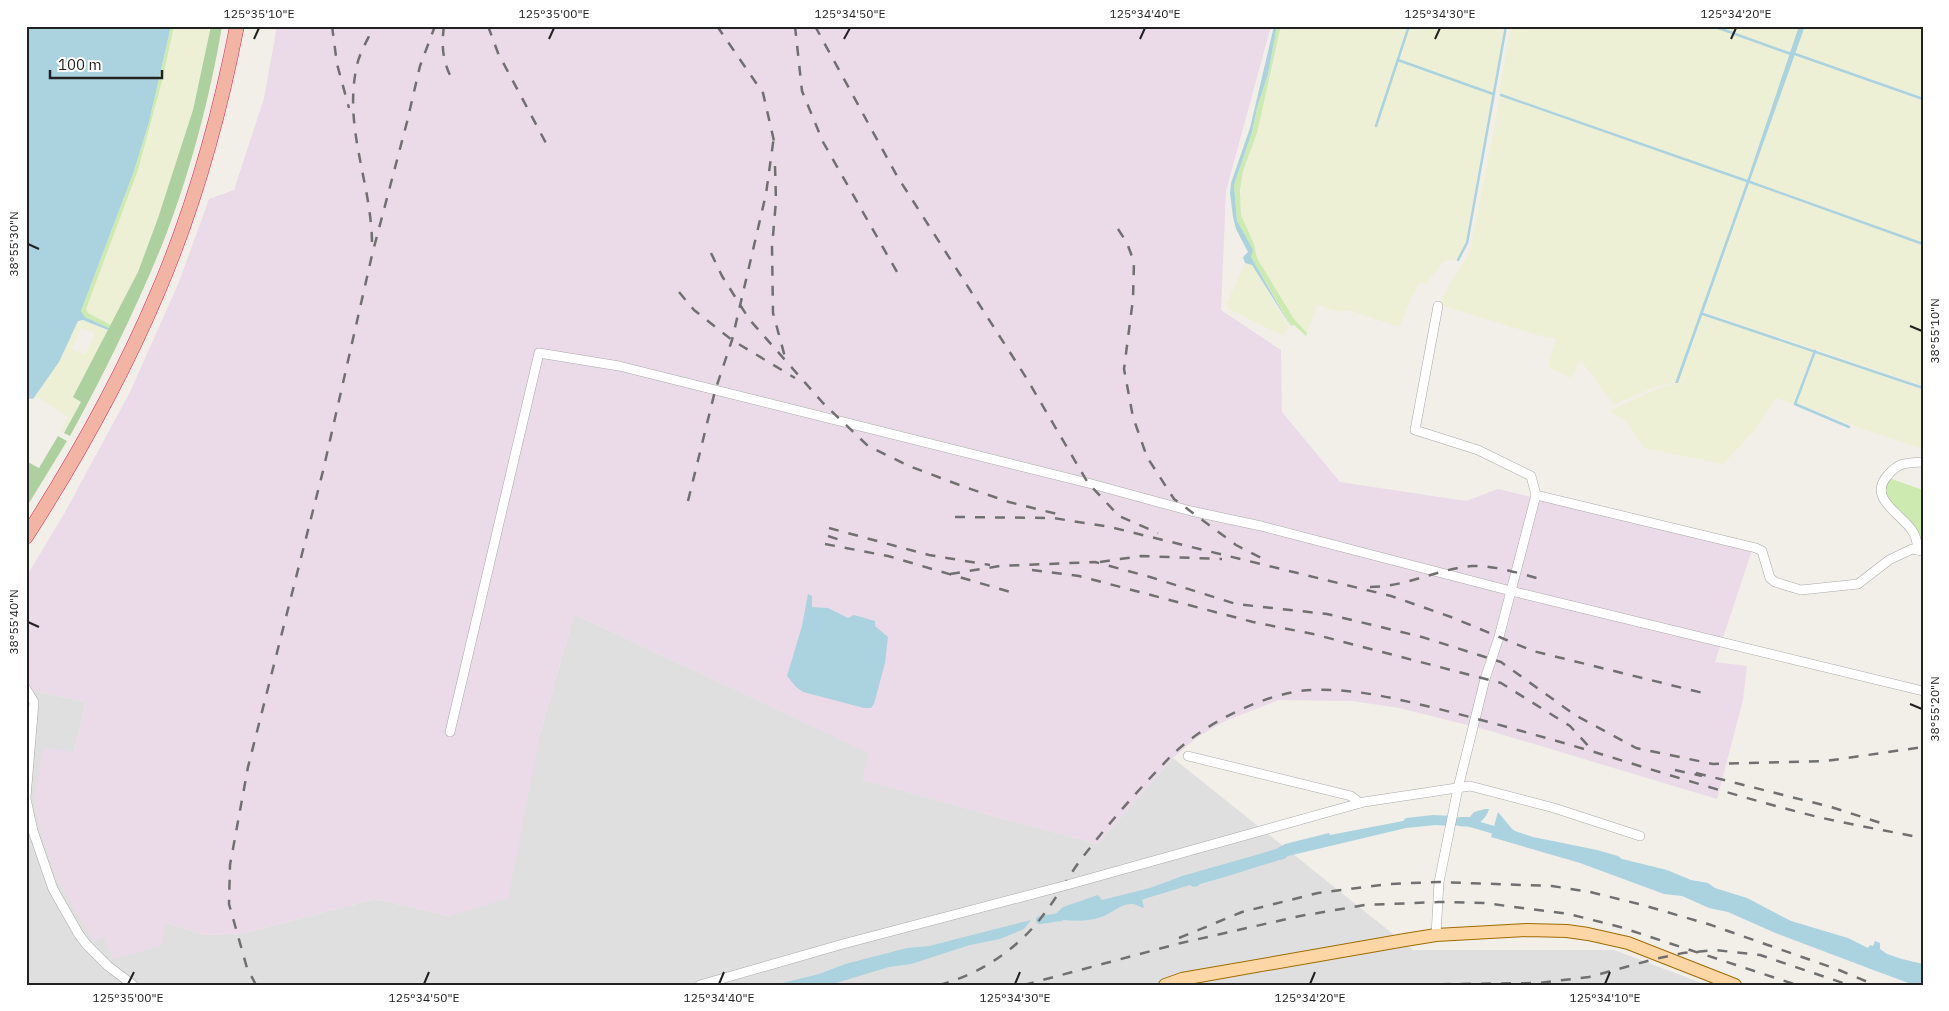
<svg xmlns="http://www.w3.org/2000/svg" width="1949" height="1011" font-family="'IBM Plex Sans',sans-serif">
<rect width="100%" height="100%" fill="#f2efe9"/>
<path fill="#e0dfdf" d="M 574,614 L 870,753 L 863,780 L 1097,844 L 1173,758 L 1413,950 L 1614,950 L 1707,985 L 26,985 L 26,684 L 35,691 L 86,702 L 74,752 L 34,798 L 41,831 L 57,879 L 94,941 L 103,936 L 166,923 L 206,935 L 244,933 L 375,899 L 450,916 L 540,734 Z"/>
<path fill="#ebdbe8" d="M 277,26 L 1271,26 L 1226,191 L 1221,310 L 1281,350 L 1282,412 L 1340,482 L 1466,501 L 1498,489 L 1752,550 L 1715,662 L 1747,666 L 1743,700 L 1717,799 L 1487,730 L 1399,708 L 1352,701 L 1279,700 L 1225,721 L 1196,738 L 1173,758 L 1097,844 L 862,780 L 869,753 L 574,614 L 540,734 L 508,898 L 450,916 L 375,899 L 244,933 L 206,935 L 166,923 L 161,946 L 113,959 L 103,936 L 94,942 L 57,879 L 41,831 L 34,798 L 44,748 L 74,752 L 86,702 L 35,691 L 26,684 L 26,577 L 64,514 L 130,392 L 179,282 L 209,199 L 234,190 L 264,98 Z"/>
<g fill="#eef0d5" fill-rule="evenodd">
<path d="M 174,26 L 211,26 L 206,52 L 193,110 L 158,218 L 138,272 L 111,325 L 88,313 L 86,309 L 138,170 L 162,81 Z"/>
<path d="M 1281,26 L 1408,26 L 1375,125 L 1376,127 L 1399,61 L 1492,95 L 1464,250 L 1455,260 L 1444,261 L 1426,284 L 1419,282 L 1399,327 L 1348,310 L 1336,311 L 1317,305 L 1307,333 L 1294,319 L 1257,258 L 1254,244 L 1241,216 L 1241,181 L 1272,71 Z"/>
<path d="M 1410,26 L 1505,26 L 1493,93 L 1400,60 Z"/>
<path d="M 1511,26 L 1710,26 L 1791,55 L 1748,180 L 1499,93 Z"/>
<path d="M 1716,26 L 1799,26 L 1791,53 Z"/>
<path d="M 1805,26 L 1923,26 L 1923,97 L 1796,53 Z"/>
<path d="M 1795,55 L 1923,101 L 1923,243 L 1750,181 Z"/>
<path d="M 1500,96 L 1747,182 L 1675,383 L 1657,386 L 1614,405 L 1580,360 L 1571,378 L 1548,367 L 1556,338 L 1537,335 L 1440,305 L 1445,292 L 1466,259 L 1471,247 Z"/>
<path d="M 1750,183 L 1923,244 L 1923,386 L 1704,312 Z"/>
<path d="M 1245,263 L 1252,265 L 1289,327 L 1284,336 L 1228,309 L 1227,304 L 1230,296 Z"/>
<path d="M 1703,315 L 1813,352 L 1793,404 L 1776,398 L 1754,431 L 1723,464 L 1644,448 L 1626,421 L 1609,411 L 1659,388 L 1678,383 Z"/>
<path d="M 83,320 L 108,330 L 73,397 L 81,402 L 64,433 L 61,430 L 68,417 L 38,397 L 33,399 L 48,378 L 69,341 L 78,321 ZM 81,328 L 95,333 L 85,355 L 72,349 Z"/>
<path d="M 1816,352 L 1923,390 L 1923,449 L 1851,425 L 1797,403 Z"/>
</g>
<g fill="#cdebb0">
<path d="M 171,26 L 174,26 L 162,81 L 138,170 L 86,309 L 88,313 L 111,325 L 109,328 L 85,317 L 81,311 L 134,171 L 149,122 Z"/>
<path d="M 1277,26 L 1281,26 L 1257,133 L 1243,171 L 1240,190 L 1241,215 L 1254,244 L 1257,258 L 1294,319 L 1307,333 L 1306,336 L 1294,325 L 1291,326 L 1251,257 L 1237,221 L 1234,185 L 1252,132 L 1257,108 L 1268,74 Z"/>
<path d="M 1889,478 L 1923,490 L 1923,549 C 1919,539 1917,528 1910,520 C 1895,505 1885,505 1886,481 Z"/>
</g>
<g fill="#add19e">
<path d="M 211,26 L 222,26 C 210,98 189,177 162,245 C 135,311 104,374 70,436 L 64,433 L 81,402 L 73,397 L 138,272 L 158,218 L 193,110 Z"/>
<path d="M 58,436 L 67,441 L 26,508 L 26,461 L 39,468 Z"/>
</g>
<g fill="#aad3df">
<path d="M 26,26 L 171,26 L 149,122 L 134,171 L 81,311 L 85,317 L 109,328 L 108,330 L 83,320 L 78,321 L 59,362 L 33,399 L 26,398 Z"/>
<path d="M 1274,26 L 1277,26 L 1268,74 L 1257,108 L 1252,132 L 1234,185 L 1237,221 L 1253,250 L 1251,257 L 1291,327 L 1252,265 L 1245,263 L 1243,257 L 1248,252 L 1236,229 L 1233,217 L 1230,193 L 1231,183 L 1250,128 Z"/>
<path d="M 1799,26 L 1805,26 L 1678,383 L 1675,383 L 1747,181 Z"/>
<path d="M 808,594 L 812,596 L 812,607 L 828,608 L 848,618 L 854,615 L 875,621 L 875,626 L 888,637 L 885,663 L 874,704 L 871,708 L 864,708 L 803,692 L 796,687 L 787,676 L 802,626 Z"/>
<path d="M 1485,809 L 1489,809 C 1485,823 1473,828 1458,826 L 1461,817 L 1470,817 L 1474,812 Z"/>
<path d="M 1498,812 L 1512,829 L 1515,831 L 1533,837 L 1597,850 L 1618,856 L 1622,859 L 1667,870 L 1691,880 L 1708,883 L 1715,888 L 1747,898 L 1791,921 L 1848,938 L 1868,948 L 1870,945 L 1873,946 L 1875,941 L 1880,943 L 1880,949 L 1887,954 L 1902,959 L 1923,964 L 1923,985 L 1914,985 L 1876,971 L 1773,932 L 1728,912 L 1709,908 L 1682,896 L 1664,894 L 1580,863 L 1491,837 Z"/>
<path d="M 1433,815 L 1453,816 L 1451,826 L 1436,825 L 1406,828 L 1288,856 L 1284,859 C 1256,866 1228,877 1200,884 L 1198,886 L 1193,887 L 1190,885 L 1144,899 L 1142,900 L 1144,908 C 1138,907 1139,905 1133,904 C 1118,904 1114,913 1101,917 C 1086,923 1066,920 1050,919 L 1063,907 L 1098,895 L 1102,900 L 1150,888 L 1182,876 L 1256,855 L 1276,849 L 1285,844 L 1329,833 L 1330,835 L 1403,821 L 1406,818 Z"/>
<path d="M 1031,920 L 1024,929 L 1000,939 L 970,945 L 911,964 L 889,967 L 836,983 L 774,985 L 819,974 L 845,964 L 907,948 L 929,946 Z"/>
</g>
<g fill="none" stroke-linecap="round" stroke-linejoin="round">
<g stroke="#aad3df" stroke-width="2.5">
<path d="M 1713,26 L 1791,54"/>
<path d="M 1795,54 L 1923,99"/>
<path d="M 1398,60 L 1493,94"/>
<path d="M 1501,95 L 1747,181"/>
<path d="M 1376,126 L 1409,26"/>
<path d="M 1750,182 L 1923,244"/>
<path d="M 1458,260 L 1467,243 L 1506,26"/>
<path d="M 1703,314 L 1923,388"/>
<path d="M 1815,351 L 1795,404 L 1849,427"/>
</g>
<g stroke="#aad3df" stroke-width="8">
<path d="M 1447,822 L 1463,821 L 1501,832"/>
<path d="M 1040,920 L 1061,917"/>
</g>
<g stroke="#a9a9a9" stroke-width="10">
<g id="minor">
<path d="M 1536,495 L 1756,548 L 1762,551 L 1770,578 L 1775,582 L 1801,590 L 1858,584 L 1889,560 L 1912,549 L 1923,551"/>
<path d="M 1918,550 C 1917,544 1917,538 1913,532 C 1903,514 1866,499 1888,475 C 1899,462 1906,463 1923,462"/>
<path d="M 26,689 L 34,702 L 26,797"/>
<path d="M 450,732 L 539,353 L 619,366 L 1088,483 L 1191,511 L 1261,526 L 1511,591 L 1923,691"/>
<path d="M 1188,756 L 1351,796 L 1360,803"/>
<path d="M 26,799 L 33,831 L 53,889 L 78,933 L 86,944 L 108,966 L 133,985"/>
<path d="M 1067,885 L 1364,802 L 1470,786 L 1554,808 L 1640,836"/>
<path d="M 1436,935 L 1439,882 L 1458,788 L 1485,679 L 1499,637 L 1536,495 L 1531,476 L 1478,450 L 1415,430 L 1438,306"/>
<path d="M 700,985 L 843,944 L 1052,889"/>
</g>
</g>
<g stroke="#a06b00" stroke-width="14">
<path id="primary" d="M 1165,985 L 1182,979 L 1405,940 L 1436,935 L 1527,930 L 1567,931 L 1588,934 L 1628,943 L 1735,985"/>
</g>
<g stroke="#dc2a67" stroke-width="15">
<path id="trunk" d="M 26,537 C 76,459 121,379 157,294 C 194,208 219,118 237,26"/>
</g>
<use href="#minor" stroke="#fff" stroke-width="9"/>
<use href="#primary" stroke="#fcd6a4" stroke-width="12"/>
<use href="#trunk" stroke="#f2b4a3" stroke-width="14"/>
<g stroke="#707070" stroke-width="2.5" stroke-dasharray="10 10" stroke-linecap="butt">
<path d="M 332,26 L 337,64 L 349,108"/>
<path d="M 444,26 C 441,47 443,63 453,81"/>
<path d="M 488,26 L 498,53 L 547,145"/>
<path d="M 717,26 L 763,93 L 774,141"/>
<path d="M 795,26 L 802,91 L 823,142 L 897,272"/>
<path d="M 815,26 L 897,176 L 1027,379 L 1088,483 L 1119,516 L 1158,533"/>
<path d="M 775,166 L 776,201 L 772,247 L 773,313 L 785,357"/>
<path d="M 1118,229 L 1127,243 L 1134,262 L 1133,299 L 1124,369 L 1133,417 L 1147,457 L 1174,499 L 1236,545 L 1269,562"/>
<path d="M 372,242 C 371,181 343,127 357,65 C 360,52 368,39 374,26"/>
<path d="M 711,253 L 722,276 L 749,319 L 823,403 L 868,446 L 909,466 L 962,486 L 1009,502 L 1057,514"/>
<path d="M 679,292 L 694,310 L 732,340 L 795,378"/>
<path d="M 688,501 L 715,391 L 732,340 L 766,194 L 774,136"/>
<path d="M 955,517 L 1053,518 L 1110,527 L 1391,596 L 1451,617 L 1533,651 L 1703,693"/>
<path d="M 829,528 L 929,555 L 990,565"/>
<path d="M 828,536 L 846,542"/>
<path d="M 825,544 L 888,556 L 1017,594"/>
<path d="M 1100,562 L 1141,556 L 1222,559"/>
<path d="M 1032,570 L 1079,576 L 1253,622 L 1313,634 L 1501,683 L 1570,726 L 1593,751"/>
<path d="M 950,574 L 1000,566 L 1095,562 L 1150,577 L 1236,604 L 1327,614 L 1422,637 L 1501,662 L 1575,715 L 1636,748 L 1713,764 L 1826,761 L 1923,747"/>
<path d="M 1370,587 C 1406,587 1437,569 1472,566 C 1495,565 1521,574 1544,580"/>
<path d="M 1675,770 L 1702,776"/>
<path d="M 1696,773 L 1831,807 L 1884,824"/>
<path d="M 1179,938 L 1242,912 L 1318,893 L 1388,884 L 1439,882 L 1552,886 L 1590,892 L 1639,904 L 1708,924 L 1839,970 L 1875,985"/>
<path d="M 256,985 L 247,968 L 229,904 L 230,865 L 248,767 L 323,471 L 372,255 L 407,122 L 420,66 L 435,26"/>
<path d="M 939,985 C 981,974 1019,948 1044,914 C 1057,897 1067,879 1079,862 C 1107,825 1139,789 1171,756 C 1203,724 1266,692 1311,690 C 1356,688 1397,699 1439,709 C 1490,722 1540,736 1591,751 C 1666,774 1742,798 1818,817 C 1853,825 1888,831 1923,838"/>
<path d="M 1024,985 L 1181,943 L 1300,916 L 1365,905 L 1439,902 L 1484,903 L 1569,914 L 1620,927 L 1797,985"/>
<path d="M 1381,985 L 1538,983 L 1589,977 L 1655,959 L 1683,953 L 1715,950 L 1760,955 L 1849,985"/>
</g>
<g stroke="#a9a9a9" stroke-width="10" stroke-linecap="butt">
<path id="minor-bridge" d="M 1052,889 L 1067,885"/>
</g>
<use href="#minor-bridge" stroke="#fff" stroke-width="9"/>
</g>
<path fill="none" stroke="#222" stroke-width="2" d="M 254,39 L 259,28M 549,39 L 554,28M 844,39 L 850,28M 1140,39 L 1145,28M 1435,39 L 1440,28M 1731,39 L 1736,28M 28,244 L 39,249M 1910,326 L 1922,331M 28,622 L 39,627M 1910,704 L 1922,709M 128,984 L 134,972M 424,984 L 429,972M 719,984 L 724,972M 1015,984 L 1020,972M 1310,984 L 1315,972M 1605,984 L 1610,972"/>
<rect width="1949" height="1011" fill="none" stroke="#ffffff" stroke-width="55"/>
<path d="M50 70v8h112v-8" fill="none" stroke="#222222" stroke-width="2.5"/>
<text x="58" y="70" font-size="15" fill="#222222" stroke="#ffffff" stroke-width="4" paint-order="stroke">100 m</text>
<rect x="28" y="28" width="1894" height="956" fill="none" stroke="#222" stroke-width="2"/>
<g font-size="12" text-anchor="middle" fill="#222">
<text x="259" y="18">125°35'10"E</text>
<text x="554" y="18">125°35'00"E</text>
<text x="850" y="18">125°34'50"E</text>
<text x="1145" y="18">125°34'40"E</text>
<text x="1440" y="18">125°34'30"E</text>
<text x="1736" y="18">125°34'20"E</text>
<text transform="translate(14 244) rotate(-90)" y="4">38°55'30"N</text>
<text transform="translate(1935 331) rotate(-90)" y="4">38°55'10"N</text>
<text transform="translate(14 622) rotate(-90)" y="4">38°55'40"N</text>
<text transform="translate(1935 709) rotate(-90)" y="4">38°55'20"N</text>
<text x="128" y="1002">125°35'00"E</text>
<text x="424" y="1002">125°34'50"E</text>
<text x="719" y="1002">125°34'40"E</text>
<text x="1015" y="1002">125°34'30"E</text>
<text x="1310" y="1002">125°34'20"E</text>
<text x="1605" y="1002">125°34'10"E</text>
</g>
</svg>
